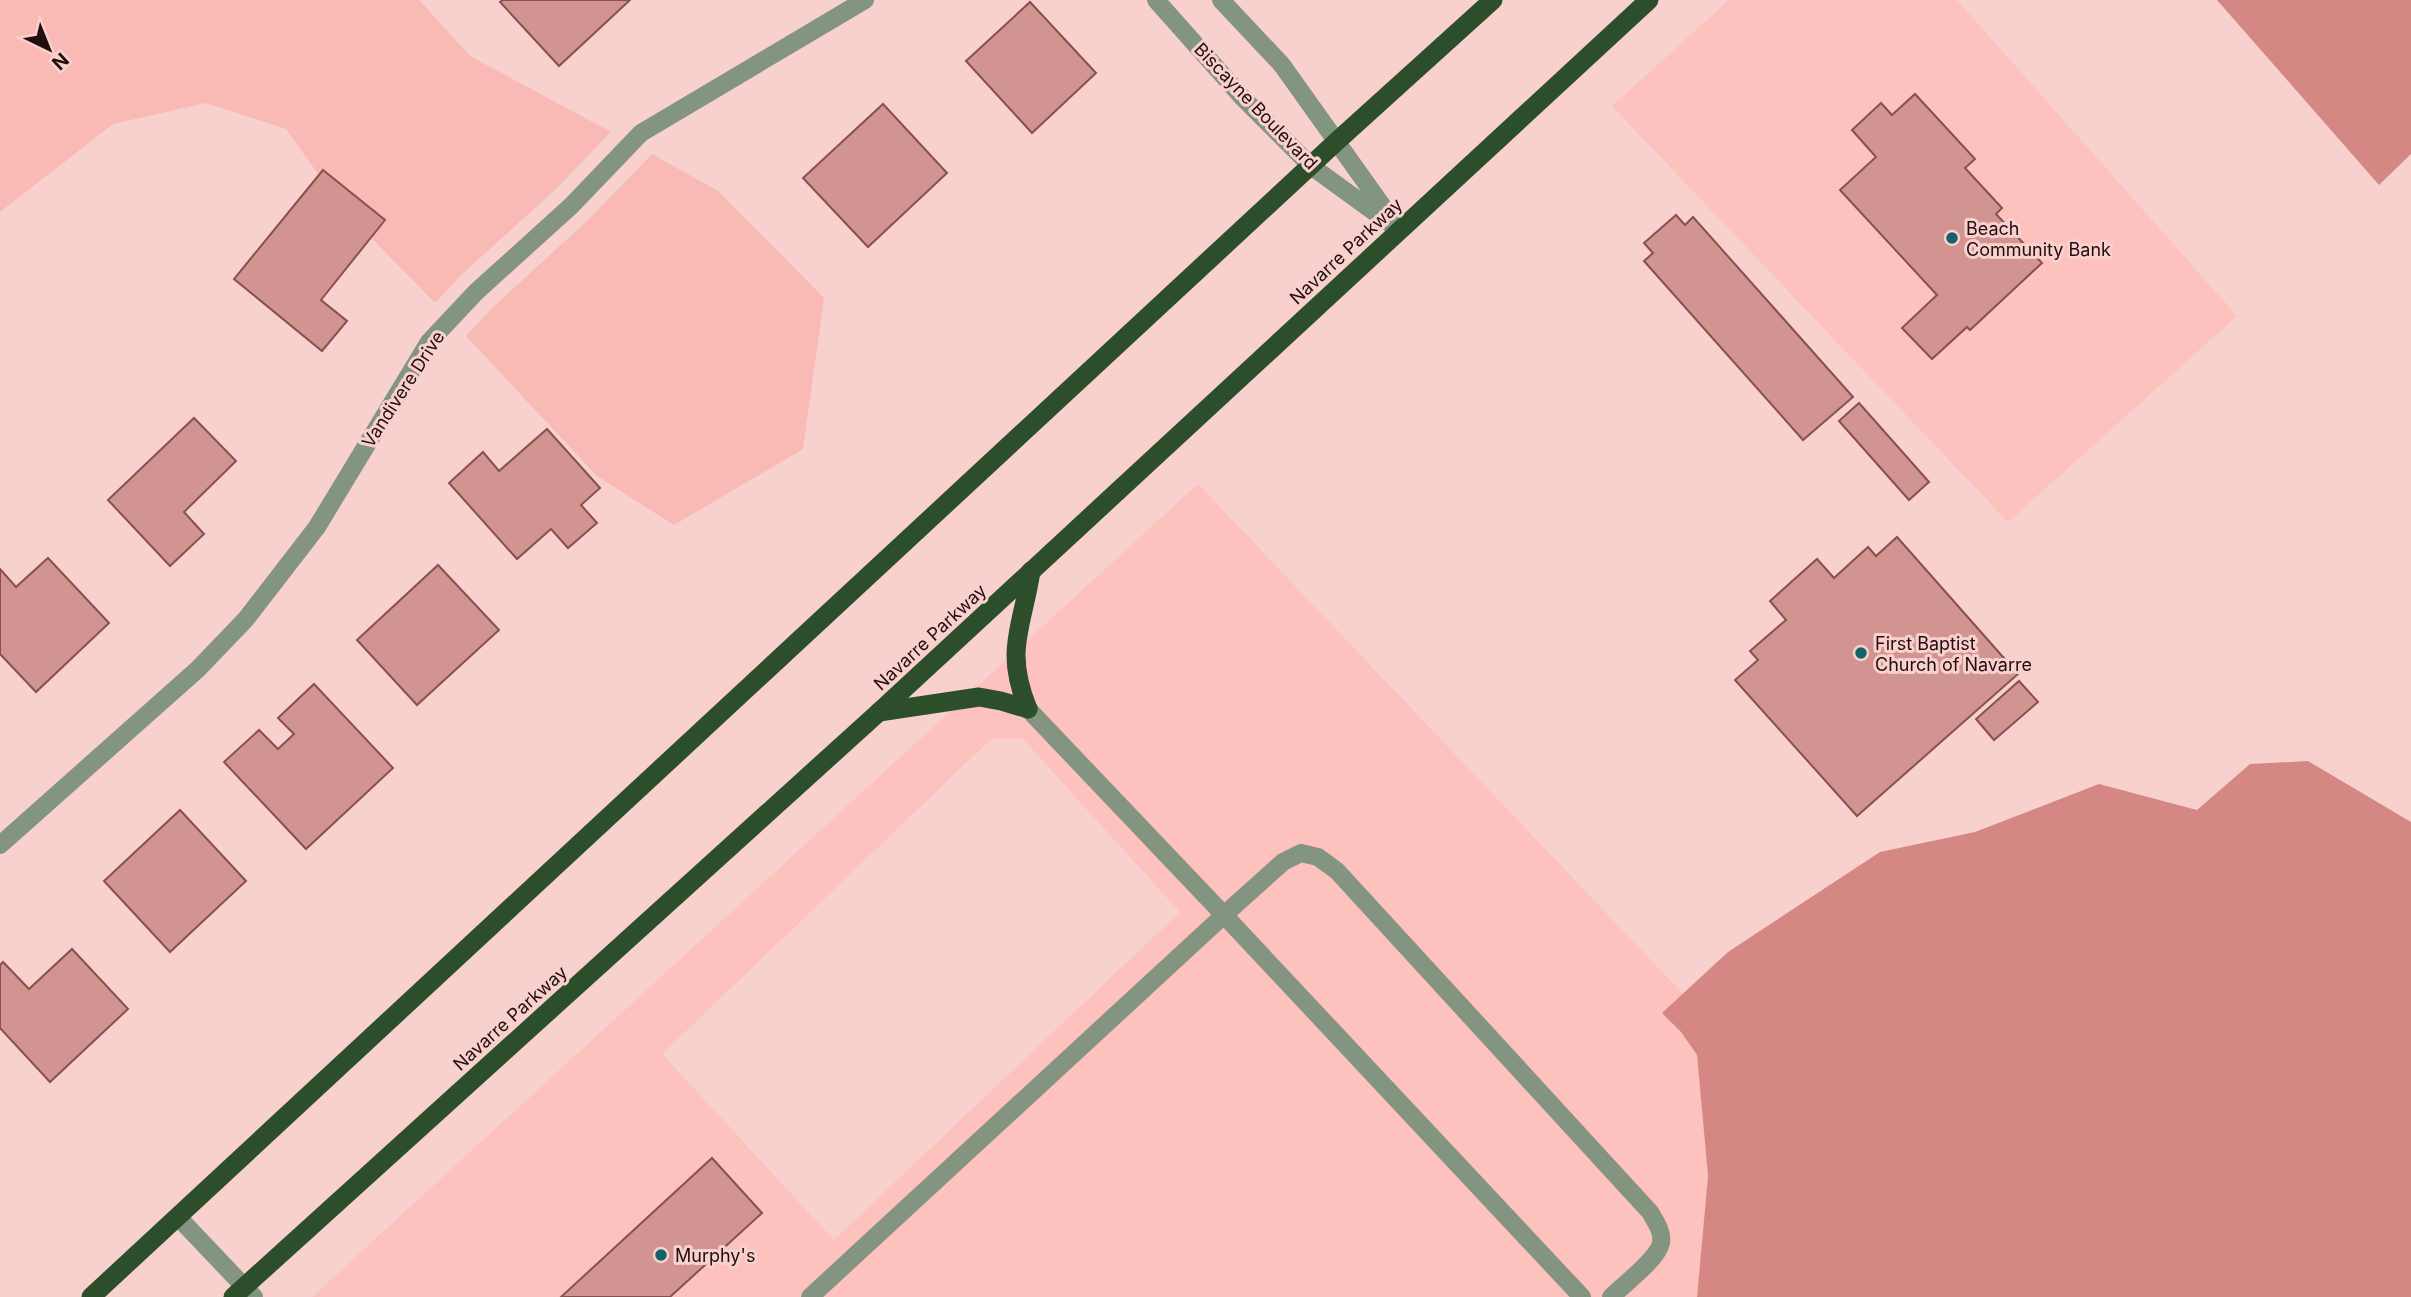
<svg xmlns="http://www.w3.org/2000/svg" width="2411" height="1297" font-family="Inter,sans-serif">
<rect width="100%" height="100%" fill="#f8d0cd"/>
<g fill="#fdc1be" fill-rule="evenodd">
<path d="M 1729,0 L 1957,0 L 2237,316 L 2008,522 L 1612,106 Z"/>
<path d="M 1198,484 L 1683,994 L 1663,1013 L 1681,1032 L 1697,1055 L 1708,1176 L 1697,1297 L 312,1297 ZM 1022,738 L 1180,912 L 834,1240 L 662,1054 L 991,739 Z"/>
</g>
<g fill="#f9bab6">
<path d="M 0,0 L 419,0 L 470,56 L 611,132 L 555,190 L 461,275 L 435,303 L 343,209 L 286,129 L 206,103 L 113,124 L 0,212 Z"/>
<path d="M 652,154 L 718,191 L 824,298 L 803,449 L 674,525 L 597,476 L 466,336 L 492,308 L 586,222 Z"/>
</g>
<g fill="#d58783">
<path d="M 2217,0 L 2411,0 L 2411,154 L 2379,185 Z"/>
<path d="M 2308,761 L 2411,822 L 2411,1297 L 1697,1297 L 1708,1176 L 1697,1055 L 1681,1032 L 1662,1013 L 1728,952 L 1880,852 L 1975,832 L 2099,784 L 2197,810 L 2250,764 Z"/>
</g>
<g fill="#d29490" stroke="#88504e" stroke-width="2">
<path d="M 503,0 L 630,0 L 559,66 L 500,2 Z"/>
<path d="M 1030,2 L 1096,73 L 1032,133 L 966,61 Z"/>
<path d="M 1915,94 L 1975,159 L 1965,168 L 2002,208 L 1996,214 L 2042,263 L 1970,330 L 1967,327 L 1932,359 L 1902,328 L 1937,295 L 1840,190 L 1876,157 L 1852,130 L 1881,103 L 1892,115 Z"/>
<path d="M 883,104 L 947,173 L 868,247 L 803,178 Z"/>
<path d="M 323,170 L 385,220 L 321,300 L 347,321 L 322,351 L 234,279 Z"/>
<path d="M 1676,215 L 1685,225 L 1693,217 L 1853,397 L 1803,440 L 1644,261 L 1653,253 L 1644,243 Z"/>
<path d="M 1859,403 L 1929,482 L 1909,500 L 1839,421 Z"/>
<path d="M 194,418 L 236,461 L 184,512 L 204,534 L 170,566 L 108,500 Z"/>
<path d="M 547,429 L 600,488 L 581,505 L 597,523 L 568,548 L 551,529 L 517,559 L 449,483 L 483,452 L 499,471 Z"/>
<path d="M 1897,537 L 2018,674 L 1857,816 L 1735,680 L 1758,660 L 1750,651 L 1786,620 L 1770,601 L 1817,559 L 1834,578 L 1868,547 L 1876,556 Z"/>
<path d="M 48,558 L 109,623 L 36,692 L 0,654 L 0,569 L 16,587 Z"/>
<path d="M 438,565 L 499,630 L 417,705 L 357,640 Z"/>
<path d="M 2019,681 L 2038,702 L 1994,740 L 1976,719 Z"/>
<path d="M 314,684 L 393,768 L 306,849 L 224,762 L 259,730 L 278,749 L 294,734 L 278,718 Z"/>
<path d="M 180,810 L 246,881 L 170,952 L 104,881 Z"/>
<path d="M 72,949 L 128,1009 L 50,1082 L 0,1028 L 0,965 L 3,962 L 29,989 Z"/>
<path d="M 712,1158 L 762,1213 L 670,1297 L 561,1297 Z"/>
</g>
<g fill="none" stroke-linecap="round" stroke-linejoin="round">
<g stroke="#839481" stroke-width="18">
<path d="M 1028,709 L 1224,915 L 1283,862 L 1301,853 L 1318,857 L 1337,871 L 1650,1212 C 1655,1221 1663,1231 1661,1243 C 1658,1259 1623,1285 1611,1297"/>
<path d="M 178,1217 L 254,1297"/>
<path d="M 810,1297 L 1224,915 L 1582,1297"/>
</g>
<g stroke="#839481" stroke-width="18">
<path d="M 1156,0 L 1243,98 L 1311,166 L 1399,230"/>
<path d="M 1221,0 L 1282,65 L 1391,218"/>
<path d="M 0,845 L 198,669 L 246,619 L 317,527 L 429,342 L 476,292 L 571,206 L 641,133 L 865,0"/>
</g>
<g stroke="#2d4e2b" stroke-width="19">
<path d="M 1028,709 C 1004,650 1022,629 1031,571"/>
<path d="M 879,712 L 979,697 L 1001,701 L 1028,709"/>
<path d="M 91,1297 L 1336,142 L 1493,0"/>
<path d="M 233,1297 L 879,712 L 1649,0"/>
</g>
</g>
<g fill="#136369" stroke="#f8d0cd" stroke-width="2.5">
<circle cx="1952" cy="238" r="7"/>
<circle cx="1861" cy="653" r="7"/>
<circle cx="661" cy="1255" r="7"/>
</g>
<g text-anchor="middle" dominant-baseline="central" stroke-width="6" stroke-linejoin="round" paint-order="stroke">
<g font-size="18" fill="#240e0d" stroke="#f8d0cd">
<text transform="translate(1256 106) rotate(46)">Biscayne Boulevard</text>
<text transform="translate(1346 251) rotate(-43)">Navarre Parkway</text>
<text transform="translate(403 389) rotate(-57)">Vandivere Drive</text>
<text transform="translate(930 637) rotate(-43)">Navarre Parkway</text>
<text transform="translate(510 1018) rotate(-42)">Navarre Parkway</text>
</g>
<g font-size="18" fill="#240e0d" stroke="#f8d0cd" text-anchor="start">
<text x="1966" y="228">Beach<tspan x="1966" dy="21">Community Bank</tspan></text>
<text x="1875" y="643">First Baptist<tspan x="1875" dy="21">Church of Navarre</tspan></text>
<text x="675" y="1255">Murphy's</text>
</g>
</g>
<g transform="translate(49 49) rotate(137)" stroke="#f8d0cd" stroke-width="5" paint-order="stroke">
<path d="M0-5L12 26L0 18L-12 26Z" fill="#240e0d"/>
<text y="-10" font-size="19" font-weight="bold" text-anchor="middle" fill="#240e0d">N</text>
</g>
</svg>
